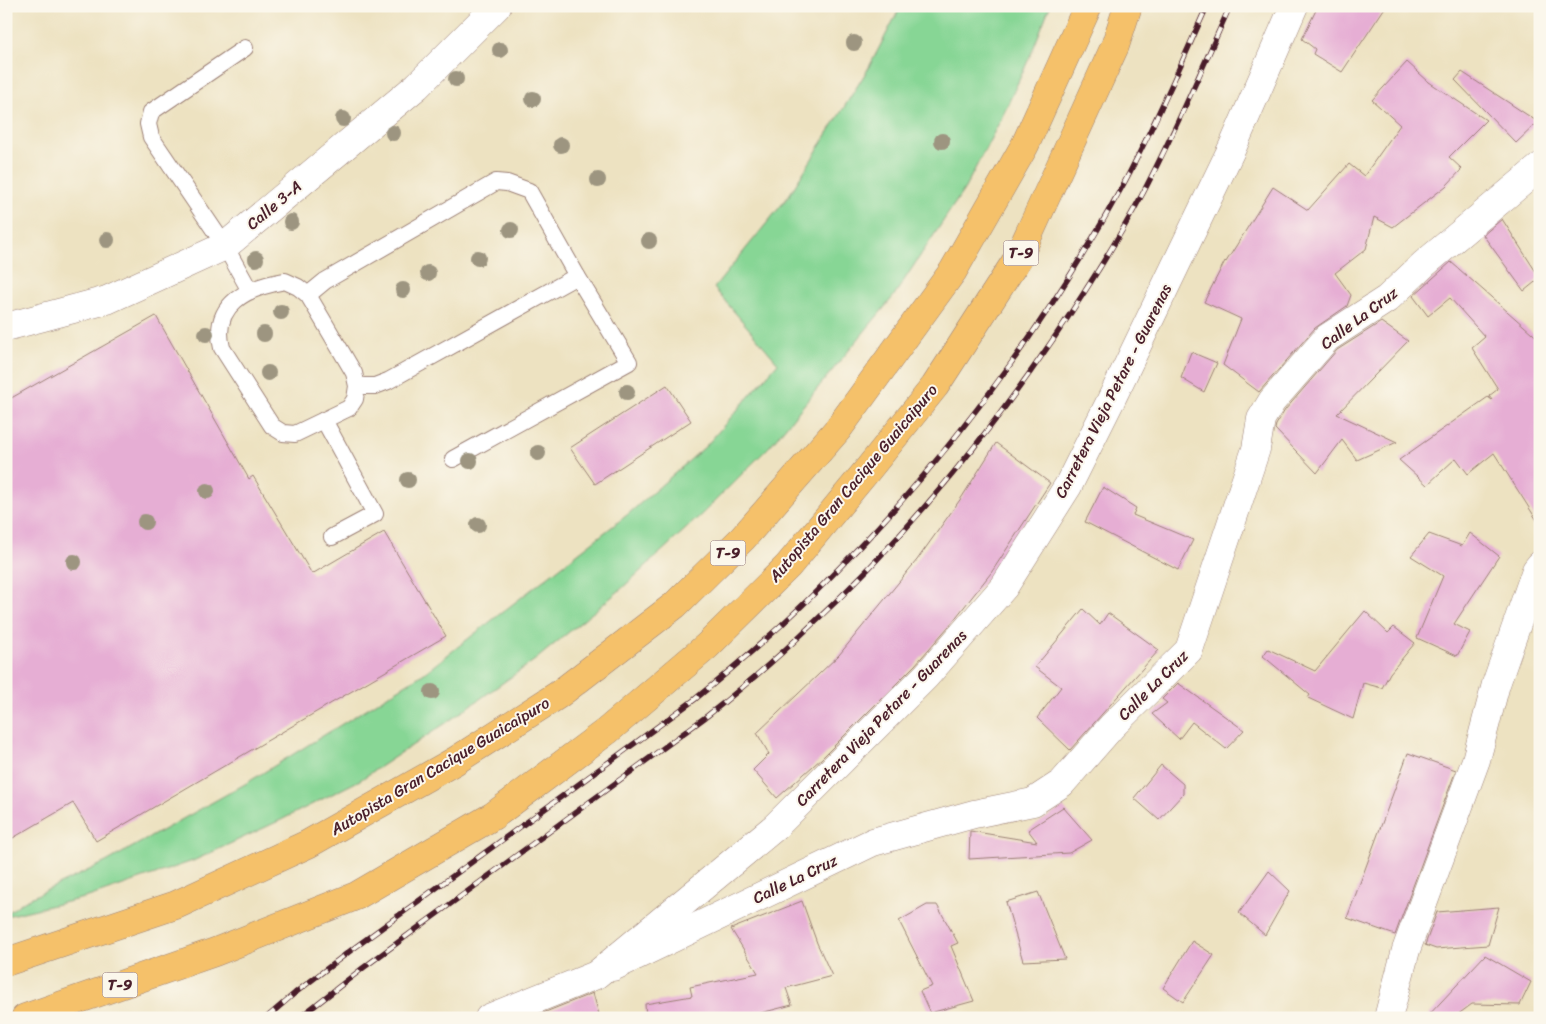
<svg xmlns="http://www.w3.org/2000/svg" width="1546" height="1024" font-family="Sriracha,sans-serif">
<rect width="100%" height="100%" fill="#fbf7ec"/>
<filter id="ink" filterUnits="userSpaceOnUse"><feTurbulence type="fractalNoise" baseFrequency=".02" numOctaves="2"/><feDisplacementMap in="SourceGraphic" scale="10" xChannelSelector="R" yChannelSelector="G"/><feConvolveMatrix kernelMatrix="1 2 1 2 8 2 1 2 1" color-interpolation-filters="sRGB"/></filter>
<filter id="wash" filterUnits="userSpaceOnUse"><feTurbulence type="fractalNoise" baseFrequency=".0096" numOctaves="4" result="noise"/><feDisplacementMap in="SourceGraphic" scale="20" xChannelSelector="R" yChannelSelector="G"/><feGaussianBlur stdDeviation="1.12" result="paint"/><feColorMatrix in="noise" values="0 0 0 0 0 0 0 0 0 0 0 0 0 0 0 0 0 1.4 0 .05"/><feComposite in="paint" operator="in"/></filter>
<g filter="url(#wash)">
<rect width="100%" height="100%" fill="#ede2c1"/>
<path fill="#87d695" stroke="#687a60" d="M 901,6 L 1050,6 L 1032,52 L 1001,119 L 965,188 L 893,297 L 769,447 L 703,513 L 620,590 L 535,660 L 446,723 L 360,780 L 281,820 L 193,861 L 88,897 L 6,916 L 6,914 L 24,901 L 106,862 L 245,784 L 423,674 L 627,515 L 706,446 L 778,363 L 714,288 L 788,197 L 868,69 Z"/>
<g id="blocks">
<g fill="#e6aed4">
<path d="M 1318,6 L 1386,6 L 1342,72 L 1313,54 L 1315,49 L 1302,39 Z"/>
<path d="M 1407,62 L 1429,82 L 1486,120 L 1449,157 L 1462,169 L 1446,186 L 1393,227 L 1374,217 L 1366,249 L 1335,273 L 1351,295 L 1347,306 L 1315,328 L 1259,392 L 1223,365 L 1241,319 L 1204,302 L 1225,261 L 1226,262 L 1273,187 L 1308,210 L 1349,164 L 1364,176 L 1400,125 L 1372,100 Z"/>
<path d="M 1462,72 L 1538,122 L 1516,143 L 1455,80 Z"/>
<path d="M 1502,219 L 1540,278 L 1524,291 L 1483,235 Z"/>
<path d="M 1451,262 L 1540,340 L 1540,525 L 1494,453 L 1468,474 L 1456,458 L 1427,485 L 1399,460 L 1488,397 L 1492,400 L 1489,396 L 1498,389 L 1472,348 L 1485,337 L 1450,298 L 1428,316 L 1413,296 Z"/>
<path d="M 156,316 L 249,479 L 253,476 L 312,574 L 384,532 L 446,636 L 96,841 L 73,803 L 6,842 L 6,401 Z"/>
<path d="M 1381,322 L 1408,341 L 1337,414 L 1397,442 L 1357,460 L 1342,440 L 1317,473 L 1275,429 L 1276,425 L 1285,410 L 1337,350 Z"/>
<path d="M 1191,352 L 1217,363 L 1204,392 L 1181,378 Z"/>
<path d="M 667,385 L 691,421 L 595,484 L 570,448 Z"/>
<path d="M 996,443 L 1050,483 L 991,573 L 949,626 L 915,665 L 822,758 L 777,798 L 753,770 L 769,754 L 757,733 L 839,655 L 917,560 L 962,497 Z"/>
<path d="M 1103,487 L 1136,508 L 1133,515 L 1193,540 L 1178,570 L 1085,522 Z"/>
<path d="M 1470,533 L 1499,556 L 1454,624 L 1470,632 L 1457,656 L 1417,638 L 1443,576 L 1411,556 L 1429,534 L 1462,546 Z"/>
<path d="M 1083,609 L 1100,625 L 1108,613 L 1159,650 L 1070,750 L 1037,718 L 1061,687 L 1035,667 Z"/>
<path d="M 1365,611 L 1388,633 L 1394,627 L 1415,643 L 1390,673 L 1382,688 L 1363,683 L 1353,719 L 1308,698 L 1310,695 L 1263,656 L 1268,649 L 1315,671 Z"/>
<path d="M 1178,683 L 1244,730 L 1226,749 L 1192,722 L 1179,739 L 1152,714 L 1167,703 L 1162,699 Z"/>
<path d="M 1408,753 L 1456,770 L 1395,935 L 1347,918 Z"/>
<path d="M 1161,765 L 1183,784 L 1183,794 L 1159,820 L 1134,798 Z"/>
<path d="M 1063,807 L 1092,840 L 1069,853 L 969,859 L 970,831 L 1037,842 L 1028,830 Z"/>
<path d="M 1269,871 L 1290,891 L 1265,935 L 1239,913 Z"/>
<path d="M 1038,892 L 1065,959 L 1023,961 L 1006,902 Z"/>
<path d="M 802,901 L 817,943 L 832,976 L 786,988 L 792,1005 L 741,1018 L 646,1018 L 645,1004 L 692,996 L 690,987 L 758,973 L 731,929 Z"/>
<path d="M 927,905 L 937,905 L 958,943 L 951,946 L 974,1001 L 930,1013 L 920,991 L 932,986 L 899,921 Z"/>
<path d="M 1499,907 L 1488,945 L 1436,949 L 1425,945 L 1437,912 Z"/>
<path d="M 1192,941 L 1214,955 L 1183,1002 L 1163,988 Z"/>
<path d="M 1485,955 L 1531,982 L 1520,1005 L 1472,1004 L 1453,1018 L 1426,1018 Z"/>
<path d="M 593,993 L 600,1018 L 533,1018 L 538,1015 Z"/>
</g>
</g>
</g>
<g filter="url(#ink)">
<use href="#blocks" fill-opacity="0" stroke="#9c8076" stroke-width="1"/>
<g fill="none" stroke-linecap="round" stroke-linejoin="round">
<g stroke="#9c8076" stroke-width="18">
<g id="service">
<path d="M 245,48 L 151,112 L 148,124 L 151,137 L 225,246 L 250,291"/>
<path d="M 285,281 L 298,287 L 308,295 L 354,373 L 357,386 L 355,399 L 349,408 L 295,434 L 283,433 L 272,426 L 222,348 C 211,304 248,287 285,281 Z"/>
<path d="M 308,295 L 325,281 L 496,182 L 507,183 L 529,191 L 577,276 L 629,362 L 453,459"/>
<path d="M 357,386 L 375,386 L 388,381 L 577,276"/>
<path d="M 324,420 L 375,514 L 332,537"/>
</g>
</g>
<g stroke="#9c8076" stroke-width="29">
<g id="minor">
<path d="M 6,327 L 107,300 L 225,246 L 417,86 L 497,6"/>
<path d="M 613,967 L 873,842 L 974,814 L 1033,802 L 1062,783 L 1112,726 L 1189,650 L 1256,449 L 1261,419 L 1272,401 L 1327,338 L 1387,299 L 1424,264 L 1540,167"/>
<path d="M 1388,1018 L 1406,950 L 1476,760 L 1496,684 L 1536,570 L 1540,565"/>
</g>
</g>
<g stroke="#9c8076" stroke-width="29">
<path id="tertiary" d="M 489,1018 L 596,975 L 775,827 L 926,676 L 1004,587 L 1068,486 L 1110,402 L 1233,146 L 1294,6"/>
</g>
<g stroke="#9c8076" stroke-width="29">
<g id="motorway">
<path d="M 6,962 L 176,905 L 308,844 L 455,761 L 558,695 L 675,605 L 743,538 L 838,429 L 953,271 L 1025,145 L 1088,6"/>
<path d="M 25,1018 L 215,952 L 356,896 L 493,816 L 607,731 L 707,646 L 788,566 L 865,473 L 935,386 L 1018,258 L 1115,46 L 1128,6"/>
</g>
</g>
<use href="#service" stroke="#fff" stroke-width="16"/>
<use href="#minor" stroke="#fff" stroke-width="28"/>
<use href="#tertiary" stroke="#fff" stroke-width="28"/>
<use href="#motorway" stroke="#f5c16b" stroke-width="28"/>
<g stroke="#4a1f2b" stroke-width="5.5">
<g id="rail">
<path d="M 266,1018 L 295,993 L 350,951 L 694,700 C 727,673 759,646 790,617 C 817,592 842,565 867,539 C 967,432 1053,313 1123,185 C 1154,127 1180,66 1207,6"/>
<path d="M 299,1018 L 363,968 L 707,716 C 741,689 774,661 805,631 C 899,544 982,444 1054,338 C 1086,291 1116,243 1143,193 C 1175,132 1202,69 1230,6"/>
</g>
</g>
<use href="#rail" stroke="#fbf7ec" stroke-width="4" stroke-dasharray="11" stroke-linecap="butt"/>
</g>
<g fill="#9d9580">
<circle cx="854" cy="43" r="8"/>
<circle cx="500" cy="50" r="8"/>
<circle cx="456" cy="79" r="8"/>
<circle cx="533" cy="99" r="8"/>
<circle cx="343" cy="119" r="8"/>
<circle cx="393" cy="133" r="8"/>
<circle cx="942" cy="141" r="8"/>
<circle cx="561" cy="145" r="8"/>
<circle cx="598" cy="180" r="8"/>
<circle cx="291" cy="222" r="8"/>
<circle cx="511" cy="230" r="8"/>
<circle cx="107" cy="240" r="8"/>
<circle cx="649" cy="241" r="8"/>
<circle cx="478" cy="258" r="8"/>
<circle cx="256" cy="259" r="8"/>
<circle cx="428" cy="273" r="8"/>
<circle cx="403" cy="290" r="8"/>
<circle cx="281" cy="312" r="8"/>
<circle cx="206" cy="334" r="8"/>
<circle cx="264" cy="334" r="8"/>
<circle cx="268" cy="373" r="8"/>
<circle cx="627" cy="392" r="8"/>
<circle cx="538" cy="453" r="8"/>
<circle cx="470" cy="461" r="8"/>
<circle cx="408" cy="480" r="8"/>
<circle cx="207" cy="491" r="8"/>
<circle cx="145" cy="522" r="8"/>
<circle cx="478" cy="525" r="8"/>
<circle cx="74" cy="562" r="8"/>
<circle cx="432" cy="692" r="8"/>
</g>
</g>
<g text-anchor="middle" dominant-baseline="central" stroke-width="4" stroke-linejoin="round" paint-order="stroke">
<g fill="#fbf7ec" stroke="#7f6065" stroke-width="1">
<rect x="1003.5" y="240.5" width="35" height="25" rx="4"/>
<rect x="710.5" y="540.5" width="35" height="25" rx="4"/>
<rect x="102.5" y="972.5" width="35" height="25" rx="4"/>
</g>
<g font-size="15" font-weight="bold" fill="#4a1f2b">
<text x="1021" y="253">T-9</text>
<text x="728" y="553">T-9</text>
<text x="120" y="985">T-9</text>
</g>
<g font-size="16" fill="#4a1f2b" stroke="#fbf7ec">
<text transform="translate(274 205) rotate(-40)">Calle 3-A</text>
<text transform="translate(1359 318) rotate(-37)">Calle La Cruz</text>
<text transform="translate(1113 391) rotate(-63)">Carretera Vieja Petare - Guarenas</text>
<text transform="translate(853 483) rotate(-50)">Autopista Gran Cacique Guaicaipuro</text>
<text transform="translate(1153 685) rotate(-45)">Calle La Cruz</text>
<text transform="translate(881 718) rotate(-46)">Carretera Vieja Petare - Guarenas</text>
<text transform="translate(440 766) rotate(-31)">Autopista Gran Cacique Guaicaipuro</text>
<text transform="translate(795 879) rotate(-26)">Calle La Cruz</text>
</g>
</g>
<rect width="1546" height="1024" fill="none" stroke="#fbf7ec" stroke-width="25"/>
</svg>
